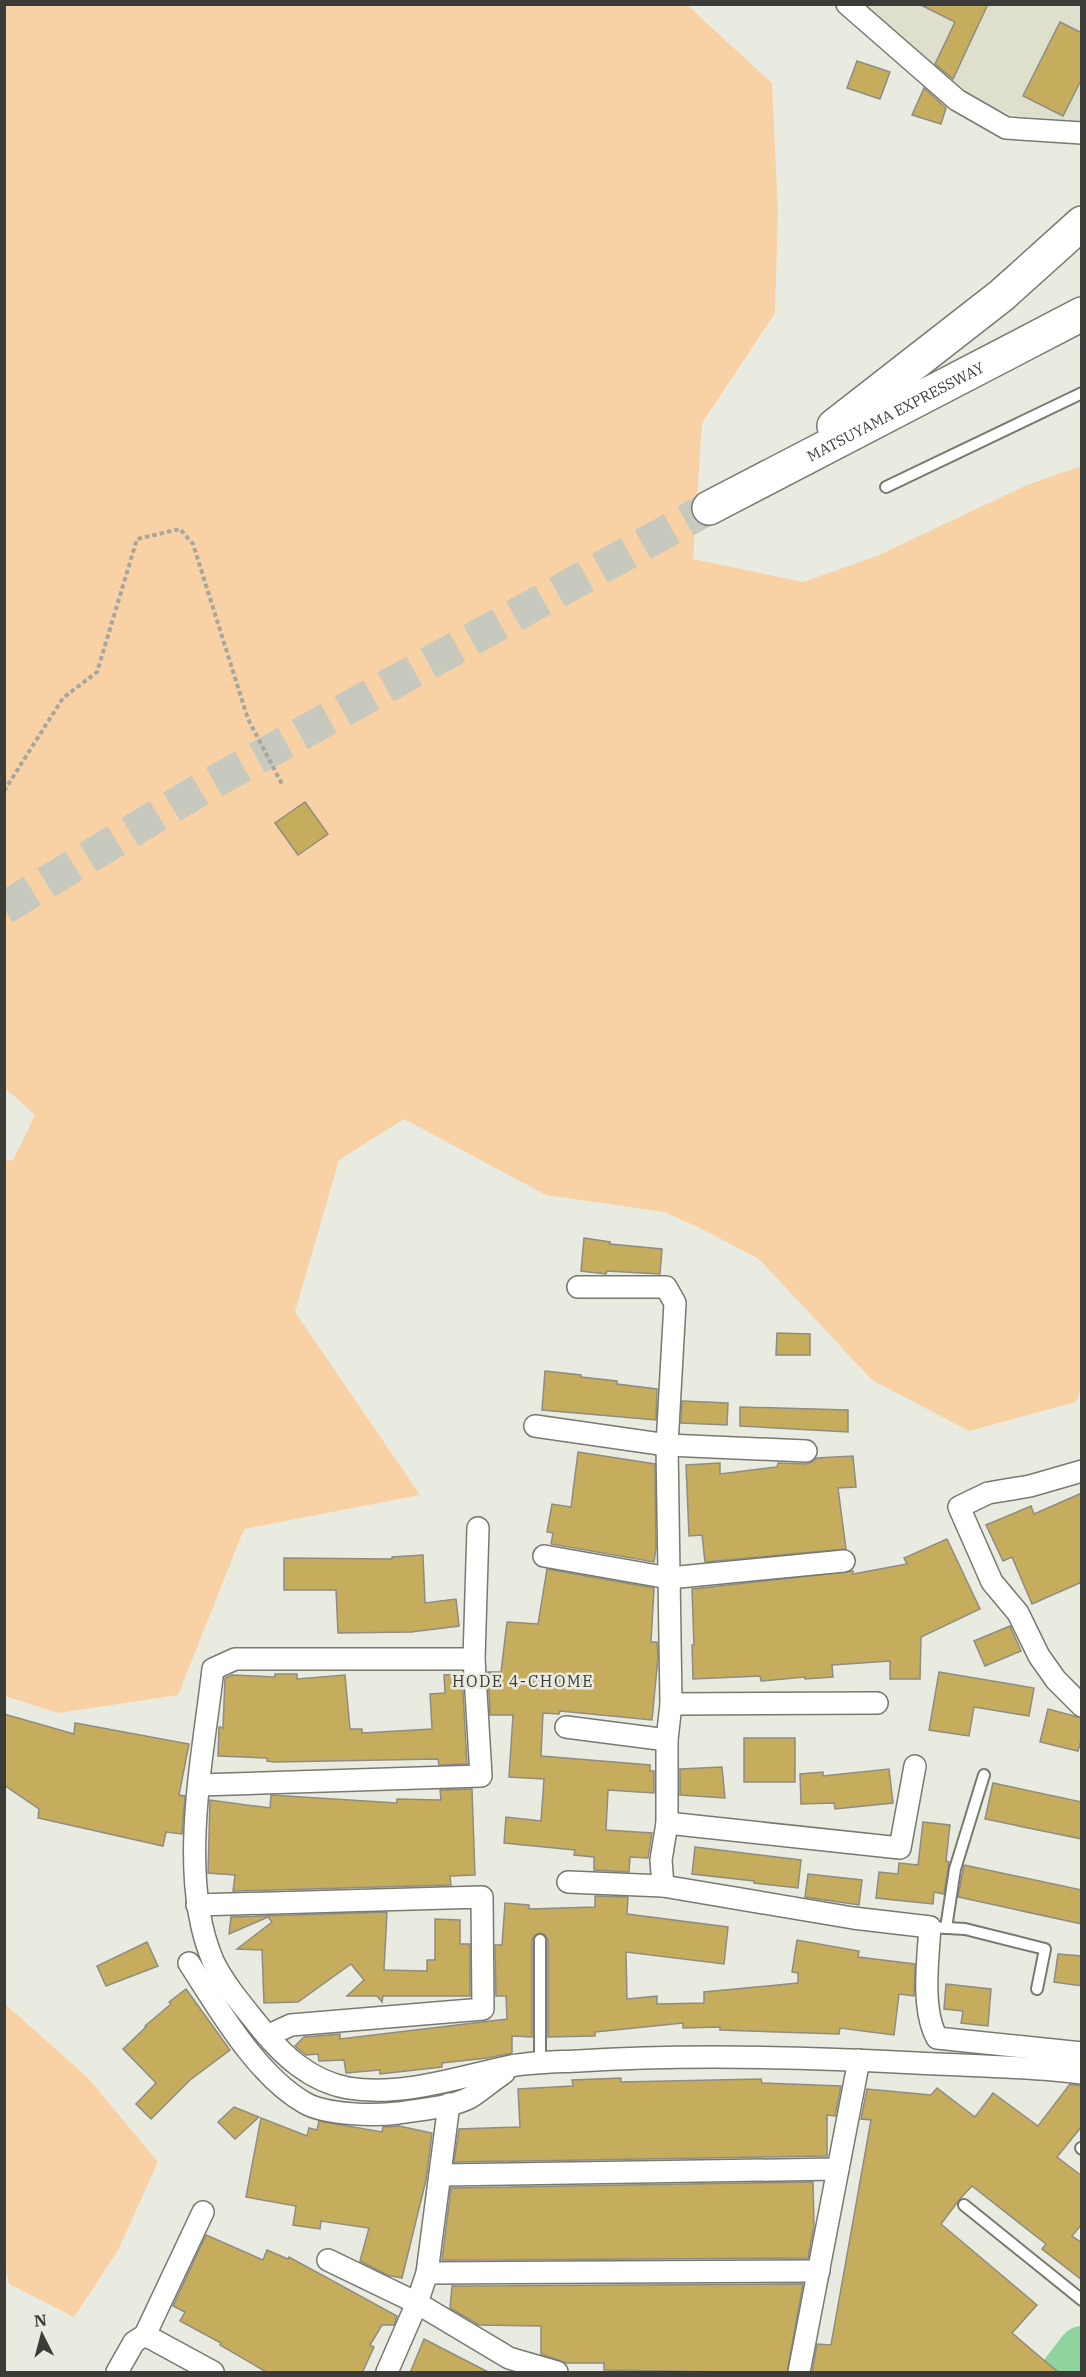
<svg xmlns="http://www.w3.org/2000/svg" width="1086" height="2377" font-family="'IBM Plex Serif',serif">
<rect width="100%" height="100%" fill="#eaebe0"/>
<path fill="#dee0cd" d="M 867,5 L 1081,5 L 1081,121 L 1015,116 L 983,103 L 957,88 Z"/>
<g fill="#f8d2a4">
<path d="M 4,5 L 687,5 L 772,83 L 778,211 L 775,313 L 702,423 L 693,559 L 803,582 L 877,556 L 1027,485 L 1081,466 L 1082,1385 L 1076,1402 L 969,1431 L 872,1380 L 759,1259 L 698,1227 L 664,1212 L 546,1195 L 404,1119 L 339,1160 L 295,1312 L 420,1495 L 244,1529 L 178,1695 L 58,1713 L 5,1696 L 5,1161 L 13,1160 L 35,1115 L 4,1087 Z"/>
<path d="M 5,2004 L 88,2078 L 158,2162 L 118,2250 L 74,2317 L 9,2284 L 4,2259 Z"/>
</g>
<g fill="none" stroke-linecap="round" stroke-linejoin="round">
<path stroke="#8fd49e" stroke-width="48" d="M 1065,2372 L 1082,2350"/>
</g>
<g fill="#c6ad5e" stroke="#8f8c81" stroke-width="1.5">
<path d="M 919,4 L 988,4 L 953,79 L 935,64 L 955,22 Z"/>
<path d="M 1060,22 L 1082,33 L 1082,78 L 1063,116 L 1023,96 Z"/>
<path d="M 857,61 L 890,72 L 880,99 L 847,88 Z"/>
<path d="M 924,88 L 946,108 L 941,124 L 912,115 Z"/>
<path d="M 305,802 L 328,834 L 298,855 L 275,823 Z"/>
<path d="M 584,1238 L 610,1242 L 610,1244 L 662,1249 L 660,1274 L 607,1271 L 606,1274 L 581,1271 Z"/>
<path d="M 777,1333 L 810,1334 L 810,1355 L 776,1355 Z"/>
<path d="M 545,1371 L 581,1375 L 581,1377 L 617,1381 L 617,1384 L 657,1389 L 656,1420 L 542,1410 Z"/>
<path d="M 682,1401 L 728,1403 L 727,1425 L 681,1423 Z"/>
<path d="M 740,1407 L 848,1410 L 848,1432 L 740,1426 Z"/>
<path d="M 578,1452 L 655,1464 L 656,1548 L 654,1562 L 551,1544 L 553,1533 L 547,1532 L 552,1504 L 571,1507 Z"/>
<path d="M 853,1456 L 856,1487 L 838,1488 L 846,1549 L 705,1562 L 702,1535 L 689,1536 L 686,1465 L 720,1463 L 720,1474 L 777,1467 L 778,1463 L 805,1464 L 812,1462 L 817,1458 Z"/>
<path d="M 1082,1493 L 1082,1582 L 1032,1604 L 1012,1557 L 1003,1561 L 986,1525 L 1031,1506 L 1034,1514 Z"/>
<path d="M 947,1539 L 980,1609 L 921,1637 L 920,1679 L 890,1679 L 890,1661 L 832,1665 L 833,1677 L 805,1679 L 805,1677 L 761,1681 L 760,1676 L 693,1679 L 692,1645 L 694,1645 L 692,1589 L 853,1571 L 853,1574 L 907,1564 L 904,1558 Z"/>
<path d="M 423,1555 L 425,1603 L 456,1599 L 459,1626 L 411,1632 L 338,1633 L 336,1590 L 284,1590 L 284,1558 L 392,1559 L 392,1557 Z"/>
<path d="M 547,1569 L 654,1588 L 651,1642 L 657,1642 L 658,1657 L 652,1720 L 560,1711 L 559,1714 L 543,1713 L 541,1756 L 650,1765 L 650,1771 L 654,1771 L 654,1793 L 608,1790 L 606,1830 L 652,1833 L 648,1858 L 630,1857 L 629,1872 L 594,1870 L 594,1857 L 574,1855 L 575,1850 L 504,1843 L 506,1817 L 541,1821 L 544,1779 L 509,1777 L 513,1715 L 490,1715 L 488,1672 L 501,1672 L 507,1622 L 538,1624 Z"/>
<path d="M 1010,1626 L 1021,1651 L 985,1666 L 974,1641 Z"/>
<path d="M 939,1672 L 1034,1688 L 1029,1716 L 974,1707 L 969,1736 L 929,1730 Z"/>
<path d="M 275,1674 L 297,1674 L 297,1679 L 345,1675 L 350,1729 L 362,1729 L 362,1733 L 432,1729 L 430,1694 L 445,1693 L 444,1675 L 462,1674 L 467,1764 L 439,1765 L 438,1759 L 274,1762 L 267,1761 L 267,1758 L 218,1756 L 219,1727 L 223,1728 L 225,1678 L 232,1675 L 275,1677 Z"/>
<path d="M 1048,1709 L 1082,1718 L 1082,1737 L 1078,1751 L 1040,1742 Z"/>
<path d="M 4,1714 L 74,1734 L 75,1723 L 189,1744 L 179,1795 L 185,1796 L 182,1834 L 166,1832 L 163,1846 L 38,1818 L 39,1809 L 4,1785 Z"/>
<rect x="744" y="1738" width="51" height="44"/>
<path d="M 722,1767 L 725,1798 L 680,1795 L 680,1769 Z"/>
<path d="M 889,1769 L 893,1803 L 835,1809 L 834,1803 L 801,1804 L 800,1774 L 823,1772 L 823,1776 Z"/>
<path d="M 993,1783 L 1082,1802 L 1082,1839 L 985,1819 Z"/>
<path d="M 472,1789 L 475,1875 L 450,1876 L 451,1885 L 233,1891 L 235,1875 L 208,1873 L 210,1800 L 270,1808 L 271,1795 L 397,1803 L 397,1799 L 441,1800 L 440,1790 Z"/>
<path d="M 923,1822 L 950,1825 L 946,1861 L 949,1862 L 944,1894 L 934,1892 L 933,1904 L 876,1898 L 879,1872 L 898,1874 L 899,1863 L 918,1865 Z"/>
<path d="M 695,1847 L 801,1860 L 798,1888 L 754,1883 L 754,1881 L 692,1874 Z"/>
<path d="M 964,1865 L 1082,1890 L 1082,1924 L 958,1897 Z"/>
<path d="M 808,1874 L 862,1880 L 859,1905 L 805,1897 Z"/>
<path d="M 595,1896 L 628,1897 L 627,1914 L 728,1927 L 724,1964 L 626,1952 L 627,1999 L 657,1996 L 657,2004 L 704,2003 L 704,1992 L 798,1983 L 798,1973 L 792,1972 L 797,1940 L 859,1951 L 858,1957 L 915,1964 L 914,1996 L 899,1994 L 894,2035 L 840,2028 L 839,2034 L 720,2030 L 720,2027 L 683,2028 L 683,2023 L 595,2032 L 595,2036 L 548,2037 L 548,1940 L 544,1934 L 539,1933 L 534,1936 L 532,1940 L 532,2037 L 512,2036 L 512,2053 L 487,2058 L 442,2063 L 442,2067 L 380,2074 L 380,2070 L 346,2073 L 344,2060 L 319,2061 L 318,2054 L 306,2055 L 295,2046 L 304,2037 L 340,2034 L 340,2039 L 507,2019 L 506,1996 L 496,1996 L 495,1945 L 502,1945 L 505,1903 L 529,1905 L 529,1909 L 595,1907 Z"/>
<path d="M 387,1912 L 384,1970 L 427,1971 L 427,1960 L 435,1960 L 435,1919 L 460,1920 L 460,1944 L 470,1944 L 470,1996 L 383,1996 L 382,2002 L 377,1996 L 347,1996 L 364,1980 L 351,1964 L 298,2002 L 264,2003 L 262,1950 L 237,1949 L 272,1922 L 268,1917 L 229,1934 L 231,1917 Z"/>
<path d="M 147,1942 L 158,1966 L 106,1986 L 97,1966 Z"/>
<path d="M 1058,1954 L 1082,1956 L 1082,1986 L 1054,1982 Z"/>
<path d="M 946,1984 L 991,1989 L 988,2026 L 961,2023 L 963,2011 L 944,2009 Z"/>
<path d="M 186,1989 L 230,2050 L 190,2080 L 151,2119 L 136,2104 L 156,2083 L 123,2049 L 146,2027 L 145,2026 L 171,2004 L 169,2002 Z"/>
<path d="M 621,2078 L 621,2082 L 761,2079 L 762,2083 L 841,2086 L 835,2116 L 827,2115 L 827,2156 L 454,2162 L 459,2129 L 520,2127 L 518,2089 L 573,2086 L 572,2080 Z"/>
<path d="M 1070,2084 L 1082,2086 L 1082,2126 L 1057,2157 L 1082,2176 L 1082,2224 L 1072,2236 L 1082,2243 L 1082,2280 L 1042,2249 L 1046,2244 L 972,2186 L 959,2200 L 941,2224 L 1037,2305 L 1012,2333 L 1059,2373 L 812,2373 L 817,2344 L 831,2345 L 871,2120 L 861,2119 L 867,2089 L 931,2095 L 937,2088 L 975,2117 L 993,2093 L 1038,2126 Z"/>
<path d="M 234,2107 L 259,2117 L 235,2139 L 218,2122 Z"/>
<path d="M 261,2118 L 307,2136 L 309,2128 L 317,2130 L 319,2121 L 382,2132 L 383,2127 L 399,2126 L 432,2133 L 426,2180 L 402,2278 L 387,2275 L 360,2261 L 369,2228 L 321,2221 L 320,2229 L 293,2225 L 296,2206 L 246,2197 Z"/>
<path d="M 813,2182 L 814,2226 L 808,2258 L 442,2260 L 451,2188 Z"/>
<path d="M 206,2235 L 263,2260 L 267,2250 L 288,2259 L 289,2257 L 397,2316 L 394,2325 L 382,2325 L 370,2345 L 374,2347 L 362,2373 L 268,2373 L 220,2345 L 221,2343 L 180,2321 L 185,2312 L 173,2306 Z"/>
<path d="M 803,2284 L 787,2373 L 604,2370 L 604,2363 L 566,2363 L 541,2354 L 541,2326 L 479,2325 L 450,2308 L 452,2286 Z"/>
<path d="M 424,2339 L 490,2373 L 410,2373 Z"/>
</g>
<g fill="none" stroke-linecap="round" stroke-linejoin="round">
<path stroke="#c7c8be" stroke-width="33" stroke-dasharray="33 16" stroke-linecap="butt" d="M 4,908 L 203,788 L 709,508"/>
<g stroke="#78796f" stroke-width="14">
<g id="lane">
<path d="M 886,487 L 1082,393"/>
<path d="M 930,1927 L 965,1929 L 1045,1949 L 1037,1989"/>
<path d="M 946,1928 L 955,1869 L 984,1775"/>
<path d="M 540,2063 L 540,1940"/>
<path d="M 1081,2148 L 1082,2149"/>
<path d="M 964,2205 L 1082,2300"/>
</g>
</g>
<g stroke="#78796f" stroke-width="24">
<g id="street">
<path d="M 847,4 L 957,100 L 1006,128 L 1082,133"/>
<path d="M 578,1287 L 666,1287 L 675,1303 L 667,1445 L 671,1704 L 667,1740 L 667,1823 L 661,1860 L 663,1886"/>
<path d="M 535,1426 L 667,1445 L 806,1451"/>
<path d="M 1082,1471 L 1030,1486 L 988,1493 L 959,1507 L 992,1582 L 1018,1613 L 1039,1656 L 1056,1680 L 1082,1706"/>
<path d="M 544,1556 L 669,1578 L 844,1561"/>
<path d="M 474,1659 L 235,1659 L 213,1669 C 203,1758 177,1877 213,1961 C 224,1984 243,2006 259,2026 C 282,2055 310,2081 348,2088 C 402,2097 459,2077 511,2066 C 532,2062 556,2062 578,2061 C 690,2054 804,2057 916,2063 C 971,2066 1027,2066 1082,2073"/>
<path d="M 671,1704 L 877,1703"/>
<path d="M 566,1727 L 667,1740"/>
<path d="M 200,1785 L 481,1776 L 474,1659 L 478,1528"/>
<path d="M 667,1823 L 900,1848 L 915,1766"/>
<path d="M 568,1882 L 663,1886 L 853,1918 L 930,1927 C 928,1959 921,2009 937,2038 L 1082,2053"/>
<path d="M 197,1905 L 482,1897 L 483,2009 L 291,2025 L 267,2036"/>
<path d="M 189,1963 C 219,2009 256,2075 305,2103 C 326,2115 375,2116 399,2113 C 422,2109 450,2108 471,2097 C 482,2090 493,2080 504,2073"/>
<path d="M 440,2175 L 838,2169"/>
<path d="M 328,2260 L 417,2303 L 509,2358 L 557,2372"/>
<path d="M 427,2273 L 819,2271"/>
<path d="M 145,2335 L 213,2372"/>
<path d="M 117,2372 L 134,2342 L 145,2335 L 203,2212"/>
<path d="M 387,2372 L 417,2303 L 427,2273 L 449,2104"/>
<path d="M 799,2372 L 859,2060"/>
</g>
</g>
<g stroke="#78796f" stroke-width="36">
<g id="highway">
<path d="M 834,426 L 1002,295 L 1082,223"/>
<path id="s1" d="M 709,508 L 1082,314"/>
</g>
</g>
<path stroke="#a6a79e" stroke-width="4" stroke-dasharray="4.5 3" stroke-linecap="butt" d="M 4,791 L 63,698 L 97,672 L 137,539 L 180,529 L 193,544 L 248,719 L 282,784"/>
<use href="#lane" stroke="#fff" stroke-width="10"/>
<use href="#street" stroke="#fff" stroke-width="21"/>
<use href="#highway" stroke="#fff" stroke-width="33"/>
</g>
<g text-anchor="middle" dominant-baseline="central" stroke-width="5" stroke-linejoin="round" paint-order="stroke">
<g font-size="15" fill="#3b3b37" stroke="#eaebe0">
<text stroke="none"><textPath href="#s1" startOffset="210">MATSUYAMA EXPRESSWAY</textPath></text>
</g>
<g font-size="16" letter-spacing="1.5" fill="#3b3b37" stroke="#eaebe0">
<text x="523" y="1681">HODE 4-CHOME</text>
</g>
</g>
<rect width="1086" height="2377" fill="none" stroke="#3b3b37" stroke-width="12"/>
<g transform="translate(42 2335) rotate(354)" stroke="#eaebe0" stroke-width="4.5" paint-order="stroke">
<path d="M0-4.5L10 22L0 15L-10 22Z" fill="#3b3b37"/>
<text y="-9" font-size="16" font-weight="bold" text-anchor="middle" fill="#3b3b37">N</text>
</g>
</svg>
